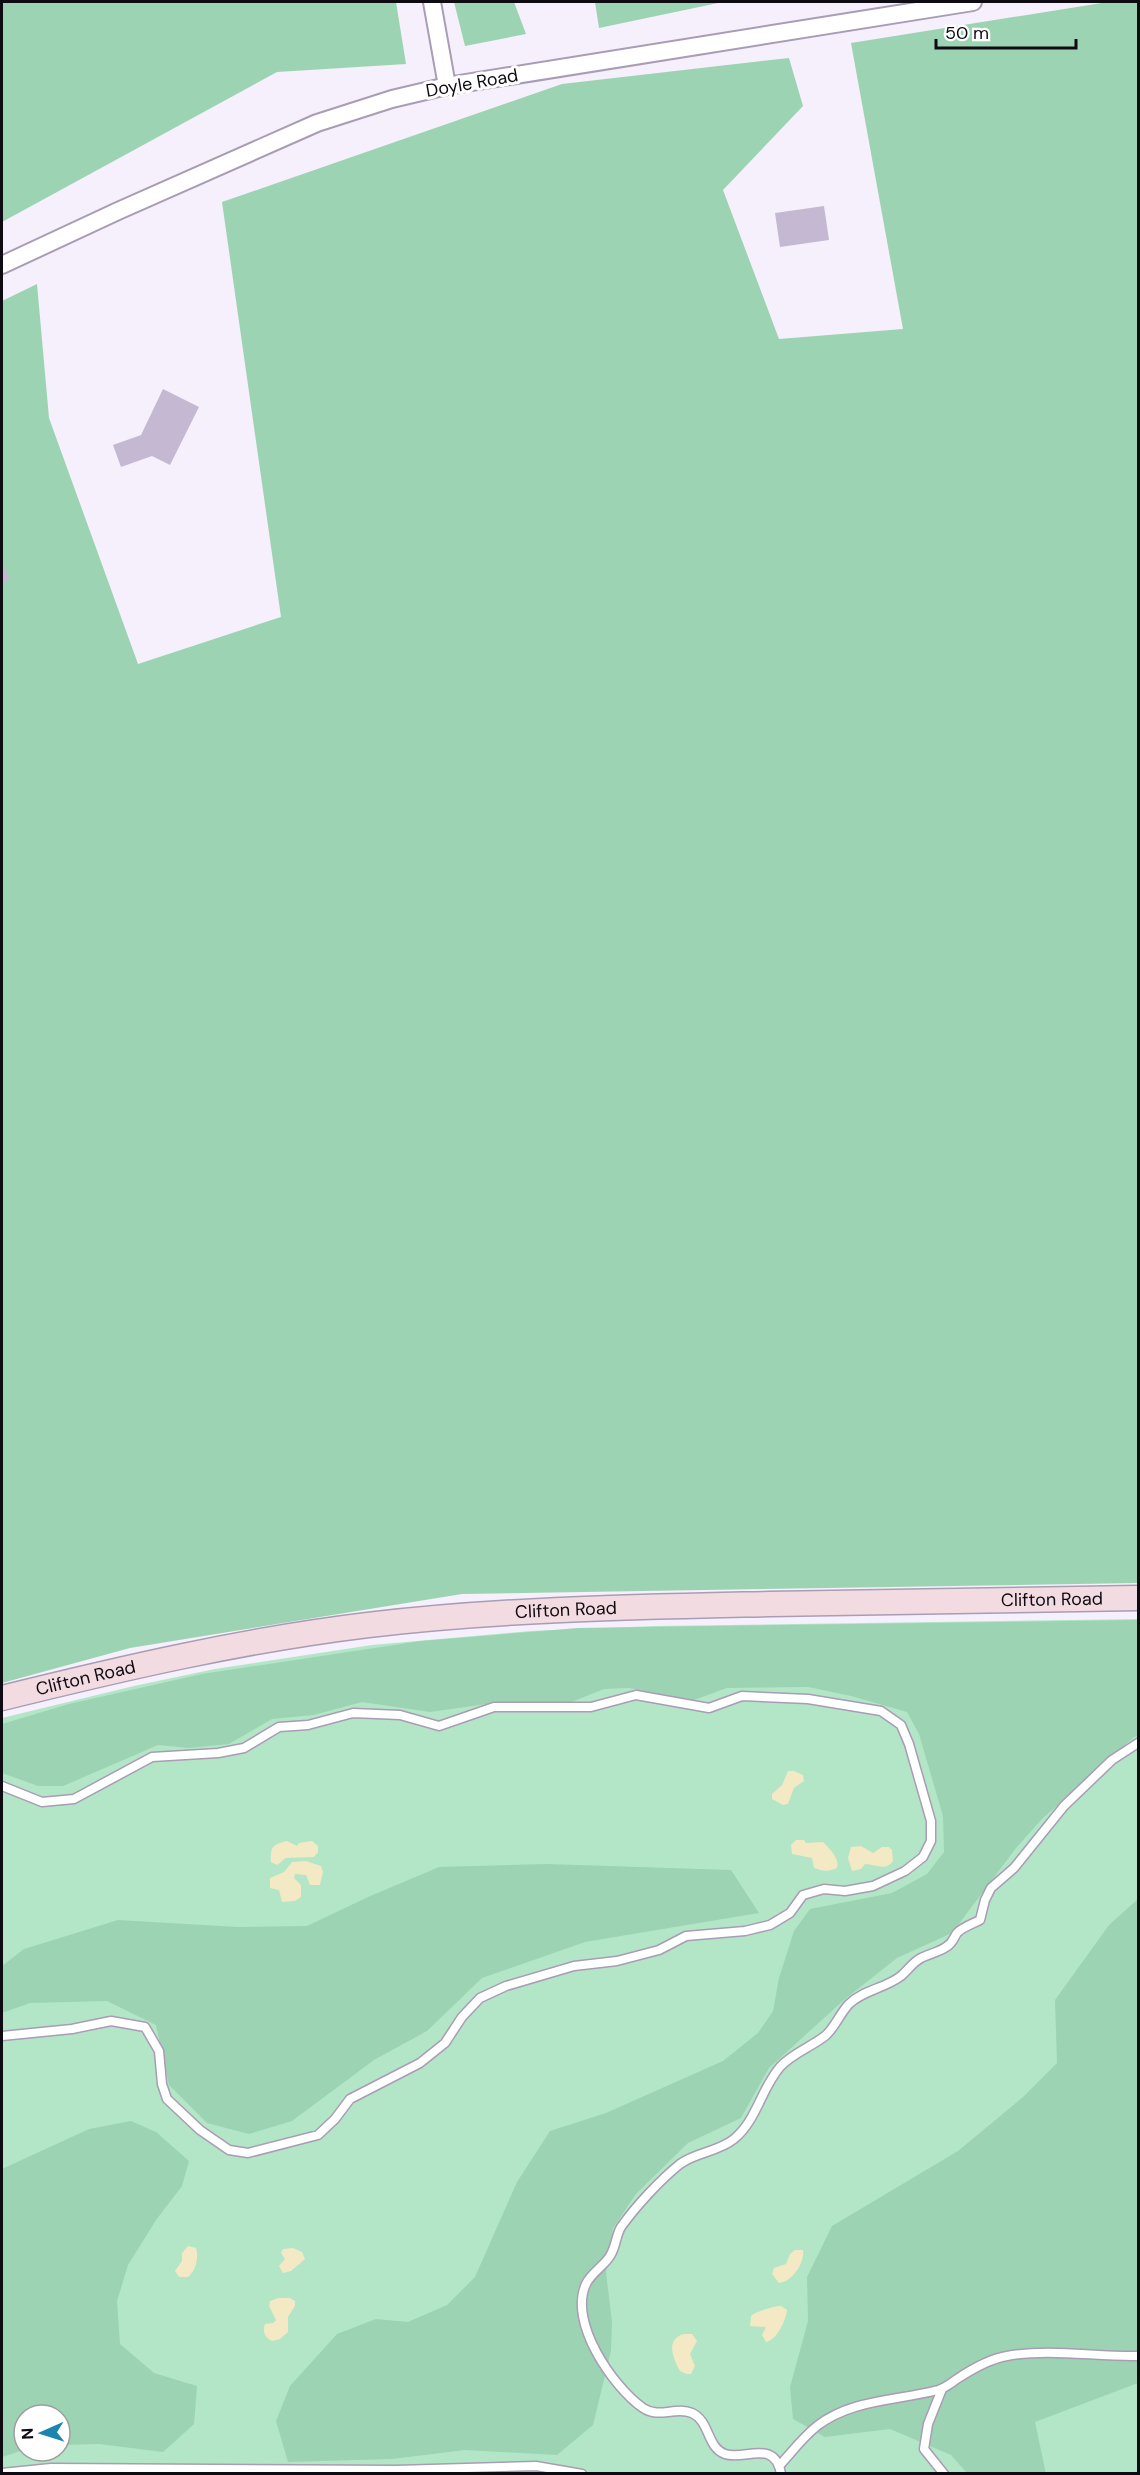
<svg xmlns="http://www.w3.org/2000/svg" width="1140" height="2475" font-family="'DM Sans',sans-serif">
<rect width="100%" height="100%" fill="#f5f0fb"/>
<path fill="#b2e6c7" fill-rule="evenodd" d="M 1138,1619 L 1138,2473 L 2,2473 L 2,1718 L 134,1686 L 215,1669 L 372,1645 L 530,1631 L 655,1626 ZM 24,2415 L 60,2415 L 60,2451 L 24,2451 Z"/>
<g fill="#9cd3b3">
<path d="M 2,2 L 396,2 L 406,64 L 277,72 L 2,222 Z"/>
<path d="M 454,2 L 514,2 L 526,34 L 465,46 Z"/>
<path d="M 595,2 L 723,2 L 599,28 Z"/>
<path d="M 1108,2 L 1138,2 L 1138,1583 L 462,1594 L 130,1648 L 2,1683 L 2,301 L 37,284 L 49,418 L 138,664 L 281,617 L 222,202 L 562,84 L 789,58 L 803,106 L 723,190 L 779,339 L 903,329 L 851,43 Z"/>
<path d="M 1138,1620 L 1138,1736 L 1134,1737 L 1042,1819 L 1016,1848 L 952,1933 L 897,1958 L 845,1999 L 769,2068 L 741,2118 L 688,2143 L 636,2194 L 613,2228 L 606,2272 L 612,2322 L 611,2351 L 593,2425 L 557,2455 L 465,2450 L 392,2459 L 288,2462 L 276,2421 L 290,2386 L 337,2334 L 376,2319 L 408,2322 L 447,2305 L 475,2277 L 517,2182 L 550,2131 L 606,2113 L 723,2061 L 758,2033 L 773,2011 L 779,1978 L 794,1931 L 810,1909 L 892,1893 L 927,1874 L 944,1852 L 943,1816 L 919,1734 L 907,1712 L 851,1696 L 808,1687 L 727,1688 L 691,1701 L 629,1688 L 604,1689 L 569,1703 L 494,1703 L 430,1712 L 362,1702 L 314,1715 L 272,1719 L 229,1744 L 189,1748 L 158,1745 L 63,1786 L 38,1786 L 2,1773 L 2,1724 L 69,1704 L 202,1674 L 421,1641 L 578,1628 Z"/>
<path d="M 547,1864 L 731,1870 L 759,1913 L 585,1942 L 482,1978 L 427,2031 L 374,2060 L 292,2121 L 249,2134 L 207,2123 L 169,2085 L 156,2025 L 107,2001 L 30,2003 L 2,2013 L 2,1966 L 24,1949 L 118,1920 L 238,1927 L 307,1926 L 368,1897 L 439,1867 Z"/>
<path d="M 1138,1899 L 1138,2383 L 1035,2422 L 1046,2474 L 967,2473 L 951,2455 L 890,2429 L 825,2437 L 793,2419 L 790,2387 L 808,2321 L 807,2277 L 832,2226 L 958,2151 L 1023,2097 L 1057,2063 L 1055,2000 L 1109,1925 Z"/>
<path d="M 131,2121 L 156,2132 L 189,2161 L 182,2186 L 156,2220 L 128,2265 L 117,2301 L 120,2344 L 154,2373 L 197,2386 L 194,2424 L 163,2452 L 99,2444 L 60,2445 L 60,2415 L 24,2415 L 24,2450 L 2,2457 L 2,2169 L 89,2129 Z"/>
</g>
<g fill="#f3e9c4">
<path d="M 788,1771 L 794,1771 L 803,1775 L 804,1781 L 794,1788 L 788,1804 L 783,1805 L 772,1799 L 772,1794 L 782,1785 Z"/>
<path d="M 796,1840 L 804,1840 L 806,1843 L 823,1842 C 830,1849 840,1859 837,1868 C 829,1872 822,1871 814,1868 L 812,1858 L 792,1854 L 791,1845 Z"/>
<path d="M 287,1841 L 297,1846 L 299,1843 L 312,1841 L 318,1846 L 318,1852 L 314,1857 L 286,1858 L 277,1865 L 271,1862 C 270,1847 273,1844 287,1841 Z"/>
<path d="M 861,1846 L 873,1853 L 882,1847 L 889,1847 L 892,1850 L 893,1861 C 885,1872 876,1864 865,1864 L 861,1869 L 852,1871 L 848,1858 L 851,1847 Z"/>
<path d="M 306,1861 L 321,1866 L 323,1872 L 320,1885 L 310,1885 L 306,1875 L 295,1874 L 294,1878 L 301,1885 L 301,1897 L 295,1901 L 282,1902 L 279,1890 L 270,1888 L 270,1878 L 284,1872 L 292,1862 Z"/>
<path d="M 188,2246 L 196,2248 C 199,2258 196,2270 188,2277 L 179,2277 L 175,2271 L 182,2261 L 182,2253 Z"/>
<path d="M 293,2248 L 302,2252 L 305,2259 L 291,2271 L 283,2273 L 279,2266 L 285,2259 L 281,2253 L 283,2249 Z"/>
<path d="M 795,2250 L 803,2250 C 805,2263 792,2282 779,2283 L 772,2274 L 774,2268 L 786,2264 L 790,2254 Z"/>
<path d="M 278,2298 L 290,2298 L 295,2301 L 295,2306 L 288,2317 L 288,2332 L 280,2339 L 272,2341 C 265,2338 262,2331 265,2324 L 273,2323 L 276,2320 L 269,2306 L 270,2301 Z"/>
<path d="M 781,2306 L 787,2310 C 786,2320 777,2340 766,2342 L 762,2335 L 766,2327 L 750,2326 L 751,2316 C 755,2312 774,2306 781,2306 Z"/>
<path d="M 684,2334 L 692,2334 L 697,2341 L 690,2354 L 695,2366 L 691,2374 L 686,2374 L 680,2371 C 673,2358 665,2339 684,2334 Z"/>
</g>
<g fill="#c5b8d2">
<path d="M 824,206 L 829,240 L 780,247 L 775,213 Z"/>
<path d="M 163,389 L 199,407 L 170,465 L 152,456 L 121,467 L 113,445 L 141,435 Z"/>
<path d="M 2,562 L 10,580 L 2,583 Z"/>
</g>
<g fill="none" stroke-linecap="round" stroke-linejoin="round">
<g stroke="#a99cb5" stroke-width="11">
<g id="service">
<path d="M 2,1786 L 42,1802 L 74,1799 L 152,1757 L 218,1753 L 244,1748 L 279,1727 L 308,1725 L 353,1713 L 400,1715 L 439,1726 L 494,1707 L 591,1707 L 636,1695 L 709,1708 L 742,1696 L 808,1699 L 881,1711 L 901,1725 L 909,1744 L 931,1821 L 931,1841 L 923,1857 L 905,1871 L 873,1886 L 845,1891 L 824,1889 L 803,1895 L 790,1913 L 770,1925 L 745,1931 L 686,1936 L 659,1950 L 617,1961 L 574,1966 L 506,1986 L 480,1998 L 462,2017 L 445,2043 L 420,2063 L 350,2099 L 335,2119 L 318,2135 L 248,2153 L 229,2150 L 200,2130 L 167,2099 L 162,2084 L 159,2051 L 145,2027 L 111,2021 L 72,2029 L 2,2036"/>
<path d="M 942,2389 L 928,2424 L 924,2449 L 944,2474"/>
<path d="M 779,2466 C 792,2452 802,2438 817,2426 C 852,2399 896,2401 938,2390 C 945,2388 951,2383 957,2379 C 972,2369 989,2359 1007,2356 C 1050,2348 1095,2357 1138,2356"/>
<path d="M 2,2473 L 51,2468 L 396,2470 L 536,2466 L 582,2474"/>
<path d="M 781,2474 C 775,2438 744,2461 725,2454 C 707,2448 710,2421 692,2413 C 676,2406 659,2419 643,2408 C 613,2387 568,2322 586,2284 C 591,2273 604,2266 610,2256 C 616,2247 616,2235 621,2227 C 636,2206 660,2180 680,2164 C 696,2152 718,2152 734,2139 C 757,2120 761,2089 780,2067 C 791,2054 811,2047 825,2036 C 835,2028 840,2013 849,2004 C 863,1990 886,1988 901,1976 C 908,1970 913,1962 921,1958 C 929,1954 939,1952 946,1947 C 953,1943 953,1939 957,1933 C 961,1928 974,1923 980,1920 L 985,1900 L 991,1888 L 1014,1868 L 1064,1806 L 1112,1760 L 1138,1743"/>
</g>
</g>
<g stroke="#a99cb5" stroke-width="20">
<g id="minor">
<path d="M 432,2 L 447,86"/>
<path d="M 2,265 L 118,211 L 317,123 L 392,99 L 447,86 L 973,2"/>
</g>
</g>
<g stroke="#a99cb5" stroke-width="27">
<g id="secondary">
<path id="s1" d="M 2,1698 C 123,1668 244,1640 368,1625 C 502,1609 636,1607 770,1604 C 893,1602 1016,1600 1138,1598"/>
</g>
</g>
<use href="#service" stroke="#fff" stroke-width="8"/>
<use href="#minor" stroke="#fff" stroke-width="16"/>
<use href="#secondary" stroke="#f3dce1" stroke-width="24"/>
</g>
<g text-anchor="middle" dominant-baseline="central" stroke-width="6" stroke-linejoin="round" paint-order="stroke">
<g font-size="18" fill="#0f0b13" stroke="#fff">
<text transform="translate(472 83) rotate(-10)">Doyle Road</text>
<text stroke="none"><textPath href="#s1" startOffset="1058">Clifton Road</textPath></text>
<text stroke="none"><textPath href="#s1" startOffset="572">Clifton Road</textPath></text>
<text stroke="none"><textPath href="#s1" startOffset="86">Clifton Road</textPath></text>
</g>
</g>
<rect width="1140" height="2475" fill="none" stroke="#0f0b13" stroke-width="6"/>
<g transform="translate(42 2433) rotate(267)"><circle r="28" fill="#ffffff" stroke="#9f9da1" stroke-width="1.5"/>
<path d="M0-4.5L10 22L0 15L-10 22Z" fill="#1c85ad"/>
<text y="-9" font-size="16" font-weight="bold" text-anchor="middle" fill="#0f0b13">N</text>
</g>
<path d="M936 39v9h140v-9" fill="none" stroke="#0f0b13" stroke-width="3"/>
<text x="945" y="39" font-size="18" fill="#0f0b13" stroke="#ffffff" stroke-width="4.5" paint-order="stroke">50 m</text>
</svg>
